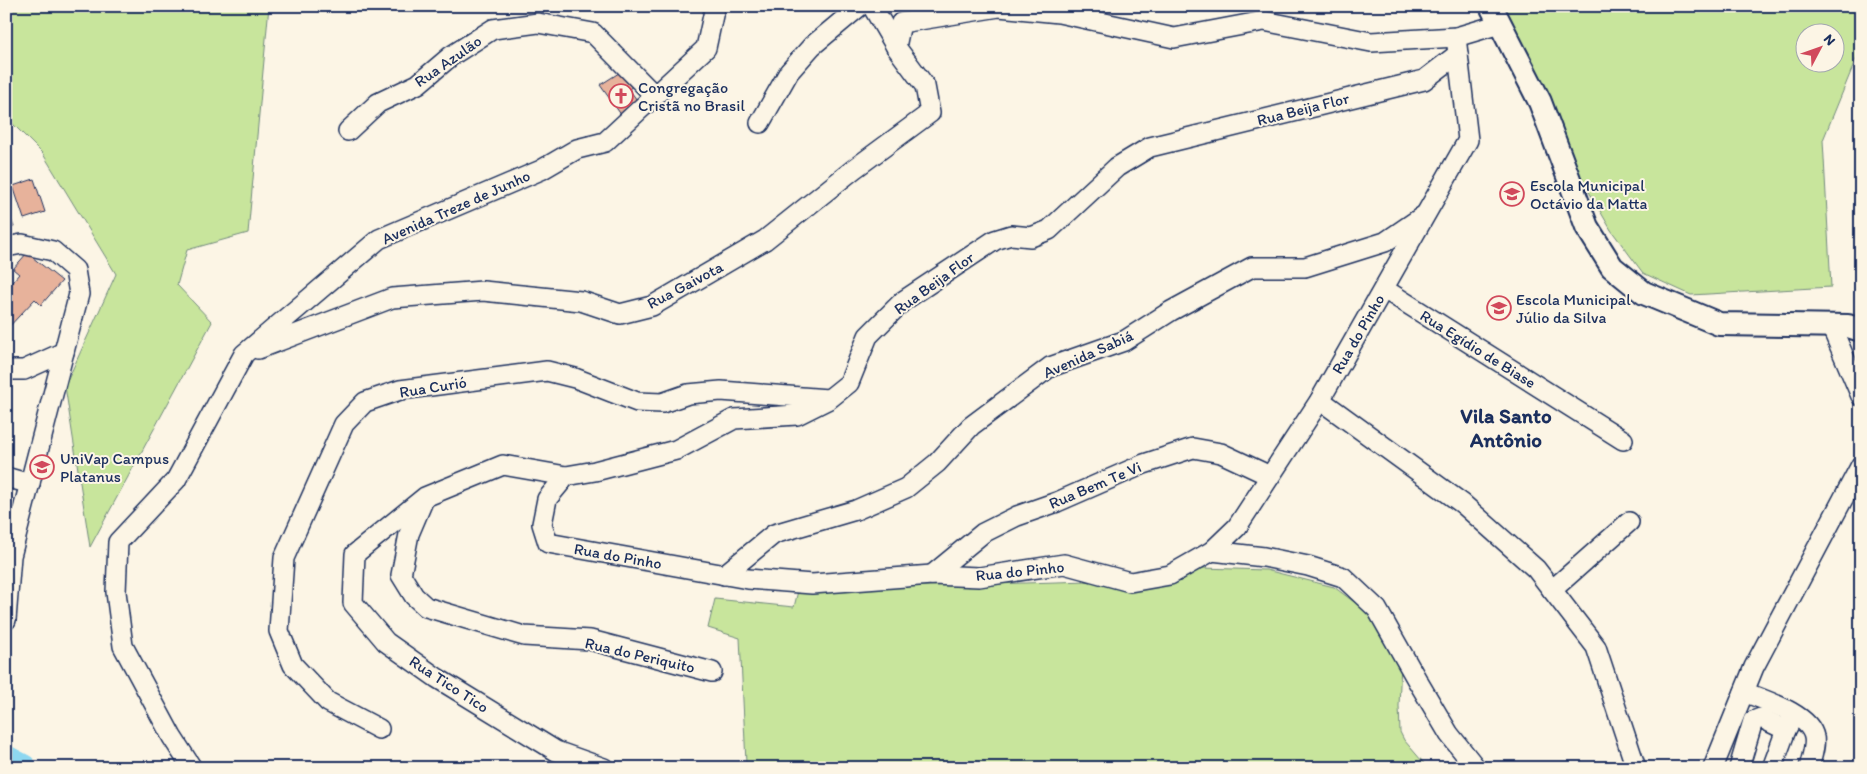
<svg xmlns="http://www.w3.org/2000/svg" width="1867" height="774" font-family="Itim,sans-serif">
<rect width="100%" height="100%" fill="#fcf5e5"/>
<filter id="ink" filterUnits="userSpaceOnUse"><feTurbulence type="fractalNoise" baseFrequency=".02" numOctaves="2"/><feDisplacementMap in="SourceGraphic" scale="10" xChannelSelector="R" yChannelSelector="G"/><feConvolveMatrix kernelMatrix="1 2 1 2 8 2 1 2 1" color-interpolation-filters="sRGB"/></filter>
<g filter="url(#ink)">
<g fill="#c8e59c" stroke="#728a7d" fill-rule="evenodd">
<path d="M 6,6 L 269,6 L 248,233 L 187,250 L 177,285 L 212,322 L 90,547 L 65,386 L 116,274 L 43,154 L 6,117 Z"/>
<path d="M 1499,6 L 1861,6 L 1861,47 L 1823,140 L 1831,287 L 1691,295 L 1643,273 L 1611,230 L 1584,183 ZM 1804,32 L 1834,32 L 1834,62 L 1804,62 Z"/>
<path d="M 1202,568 L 1266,570 L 1334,587 L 1373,616 L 1401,663 L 1399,706 L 1400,732 L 1404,740 L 1428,768 L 756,768 L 746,763 L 740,638 L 708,628 L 715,599 L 794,607 L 799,587 L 928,586 L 1089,581 L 1124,589 L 1160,587 Z"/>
</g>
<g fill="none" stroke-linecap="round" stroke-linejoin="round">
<path stroke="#8ed7f0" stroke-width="28" d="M 6,759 L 23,768"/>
</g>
<g fill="#e7b29b" stroke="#1b2f5e">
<path d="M 622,71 L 633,86 L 629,89 L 639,103 L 622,116 L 600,85 Z"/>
<path d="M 34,179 L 45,212 L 24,219 L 13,186 Z"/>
<path d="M 6,206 L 14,227 L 6,230 Z"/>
<path d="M 27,253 L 62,281 L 41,305 L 35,299 L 6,330 L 6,289 L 19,274 L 13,269 Z"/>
</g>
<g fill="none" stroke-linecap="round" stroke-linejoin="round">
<g stroke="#1b2f5e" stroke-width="22">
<g id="minor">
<path d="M 872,6 L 896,47"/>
<path d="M 901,23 L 999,7 L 1059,13 L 1174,38 L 1264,21 L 1371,42 L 1456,37 L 1500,24"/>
<path d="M 760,123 L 789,72 L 812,46 L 860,6"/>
<path d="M 348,131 L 378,103 L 418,84 L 451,56 L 493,29 L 538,23 L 593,33 L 654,95"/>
<path d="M 6,247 L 22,244 L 53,251 L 75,270 L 79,294 L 11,556 L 6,620"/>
<path d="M 1384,289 L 1623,440"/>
<path d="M 1831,326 L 1861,396"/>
<path d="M 258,349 L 392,298 L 483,291 L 581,301 L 620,314 L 652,306 L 765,240 L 854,169 L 930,113 L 925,86 L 896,47 L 901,23"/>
<path d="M 6,370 L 24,370 L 64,352"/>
<path d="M 1320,400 L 1463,504 L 1536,569 L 1596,647 L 1636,768"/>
<path d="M 566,476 L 547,499 L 542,524 L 548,543 L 748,579 L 812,584 L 932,575 L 979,577 L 1064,564 L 1130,582 L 1170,575 L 1212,551 L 1237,527 L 1320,400 L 1468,140 L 1456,37"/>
<path d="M 6,477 L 30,484"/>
<path d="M 423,501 L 409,534 L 401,575 L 414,596 L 426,607 L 524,636 L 590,640 L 712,672"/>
<path d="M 1212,551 L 1264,557 L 1308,566 L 1343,577 L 1377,609 L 1417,680 L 1449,734 L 1476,768"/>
<path d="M 724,575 L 774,534 L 856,510 L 906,488 L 937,463 L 971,426 L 1050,367 L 1124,341 L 1171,311 L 1252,267 L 1305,267 L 1385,242 L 1423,216"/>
<path d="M 932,575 L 983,533 L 1017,516 L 1057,502 L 1144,464 L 1193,448 L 1221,453 L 1270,476"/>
<path d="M 1552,590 L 1629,522"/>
<path d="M 1744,692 C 1764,700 1810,714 1814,737 C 1816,746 1811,759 1809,768"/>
<path d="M 379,729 L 328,702 L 293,665 L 279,631 L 284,558 L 344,424 L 365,402 L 400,390 L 547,371 L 575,378 L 637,402 L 662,403 L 688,394 L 721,391 L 828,399"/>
<path d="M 192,768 L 172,737 L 123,646 L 116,592 L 118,542 L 176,480 L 244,354 L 379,239 L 541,170 L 577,149 L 605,142 L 706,48 L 715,6"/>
<path d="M 604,768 L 556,751 L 437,678 L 386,642 L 353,603 L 355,554 L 425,497 L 503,465 L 566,476 L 595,471 L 676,450 L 734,419 L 797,415 L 829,399 L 849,383 L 868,336 L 903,301 L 995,240 L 1011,235 L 1031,237 L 1049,230 L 1117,167 L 1150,147 L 1424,80 L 1458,54"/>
<path d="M 1713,768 L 1754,667 L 1861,465"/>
<path d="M 1739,768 L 1753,721 L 1761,718 L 1786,730"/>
<path d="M 1772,768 L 1786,730 L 1791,721"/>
</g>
</g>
<g stroke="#1b2f5e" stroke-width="26">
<path id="tertiary" d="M 1491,6 L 1540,102 L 1587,227 L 1612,267 L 1644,293 L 1719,324 L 1848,326 L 1861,330"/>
</g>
<use href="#minor" stroke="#fcf5e5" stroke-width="19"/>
<use href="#tertiary" stroke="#fcf5e5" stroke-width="22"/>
</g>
</g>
<defs>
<g id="church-ring" transform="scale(1.25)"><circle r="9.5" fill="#fcf5e5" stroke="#d1495b" stroke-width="1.5"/><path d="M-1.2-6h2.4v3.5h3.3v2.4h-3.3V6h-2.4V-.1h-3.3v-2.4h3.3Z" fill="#d1495b"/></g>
<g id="school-ring" transform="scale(1.25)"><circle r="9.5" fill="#fcf5e5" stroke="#d1495b" stroke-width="1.5"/><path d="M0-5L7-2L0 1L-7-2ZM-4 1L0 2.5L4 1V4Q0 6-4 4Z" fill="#d1495b"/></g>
<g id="university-ring" transform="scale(1.25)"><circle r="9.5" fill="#fcf5e5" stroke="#d1495b" stroke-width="1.5"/><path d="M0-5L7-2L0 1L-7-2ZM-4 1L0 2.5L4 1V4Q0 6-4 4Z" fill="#d1495b"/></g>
</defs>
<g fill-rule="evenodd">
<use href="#church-ring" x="621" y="96"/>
<use href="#school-ring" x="1512" y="194"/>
<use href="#school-ring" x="1499" y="308"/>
<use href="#university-ring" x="42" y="467"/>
</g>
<g text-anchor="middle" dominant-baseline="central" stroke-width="4" stroke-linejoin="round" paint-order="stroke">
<g font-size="16" fill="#1b2f5e" stroke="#fcf5e5">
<text transform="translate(448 61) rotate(-35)">Rua Azulão</text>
<text transform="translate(1303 109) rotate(-14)">Rua Beija Flor</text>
<text transform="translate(456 207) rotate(-24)">Avenida Treze de Junho</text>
<text transform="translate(934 283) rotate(-36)">Rua Beija Flor</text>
<text transform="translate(685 285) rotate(-28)">Rua Gaivota</text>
<text transform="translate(1358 334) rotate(-60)">Rua do Pinho</text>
<text transform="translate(1478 349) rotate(32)">Rua Egídio de Biase</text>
<text transform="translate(1088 354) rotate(-24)">Avenida Sabiá</text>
<text transform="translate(433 387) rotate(-9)">Rua Curió</text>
<text transform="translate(1095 485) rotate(-23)">Rua Bem Te Vi</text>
<text transform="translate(618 556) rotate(10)">Rua do Pinho</text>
<text transform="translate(1020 571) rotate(-6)">Rua do Pinho</text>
<text transform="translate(640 655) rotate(13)">Rua do Periquito</text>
<text transform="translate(449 684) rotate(33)">Rua Tico Tico</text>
</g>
<g font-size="16" fill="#1b2f5e" stroke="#fcf5e5" text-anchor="start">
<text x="638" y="87">Congregação<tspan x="638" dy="18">Cristã no Brasil</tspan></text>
<text x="1530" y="185">Escola Municipal<tspan x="1530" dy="18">Octávio da Matta</tspan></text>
<text x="1516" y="299">Escola Municipal<tspan x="1516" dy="18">Júlio da Silva</tspan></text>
<text x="60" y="458">UniVap Campus<tspan x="60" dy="18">Platanus</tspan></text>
</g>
<g font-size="21" font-weight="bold" fill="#1b2f5e" stroke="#fcf5e5">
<text x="1506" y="415">Vila Santo<tspan x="1506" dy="24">Antônio</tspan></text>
</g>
</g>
<rect width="1867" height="774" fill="none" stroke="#fcf5e5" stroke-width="25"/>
<rect x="12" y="12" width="1842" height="749" fill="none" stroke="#1b2f5e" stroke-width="2" filter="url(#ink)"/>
<g transform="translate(1820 48) rotate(49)"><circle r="24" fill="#fcf5e5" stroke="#a2a6af"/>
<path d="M0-4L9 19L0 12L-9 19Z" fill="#d1495b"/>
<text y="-8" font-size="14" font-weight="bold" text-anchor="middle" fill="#1b2f5e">N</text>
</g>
</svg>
